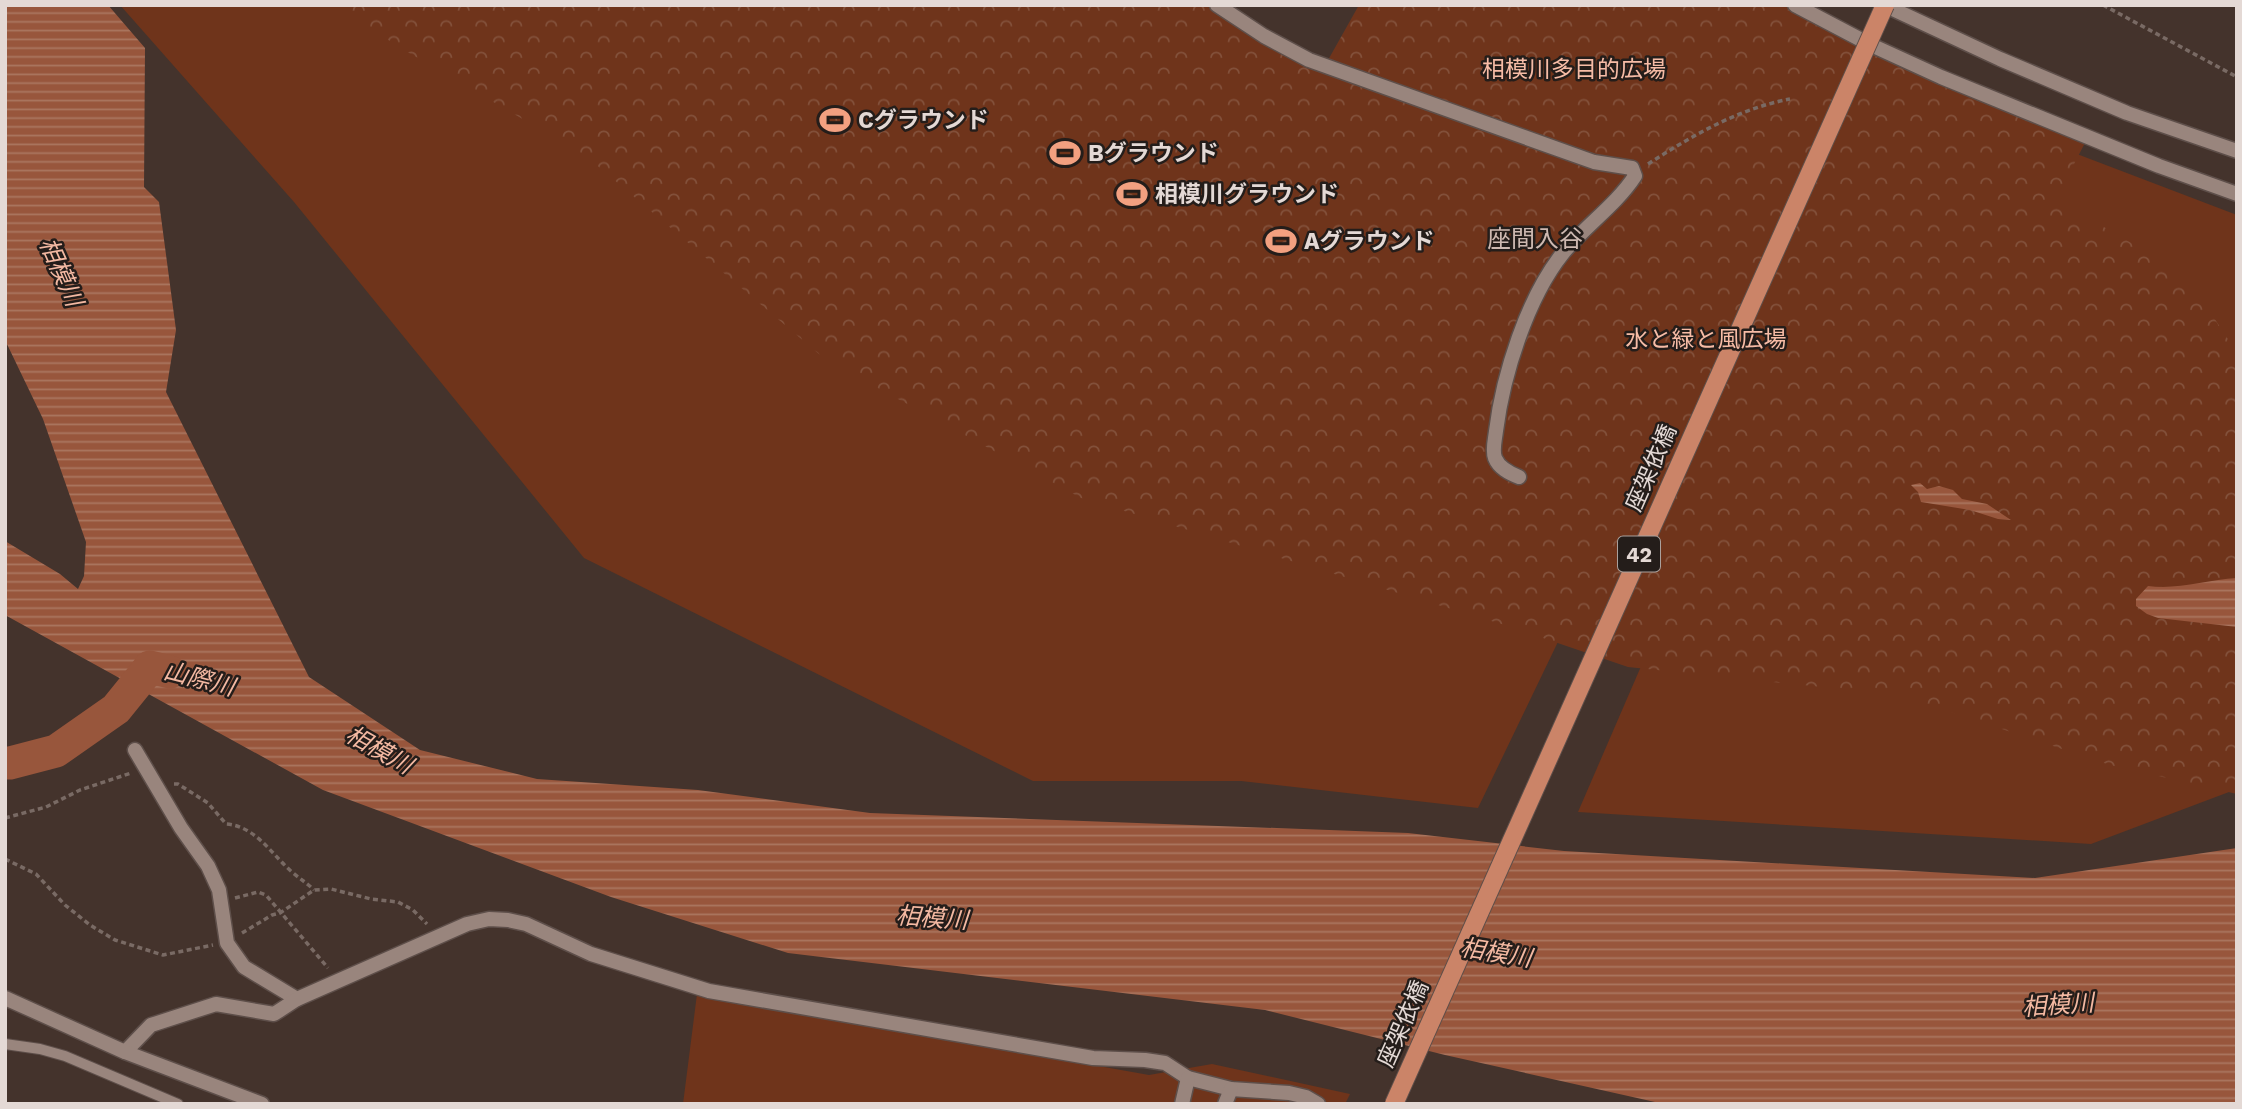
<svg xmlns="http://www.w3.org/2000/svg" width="2242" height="1109" font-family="'Work Sans','Noto Sans JP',sans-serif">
<defs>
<pattern id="park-crowns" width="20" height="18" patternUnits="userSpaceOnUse" patternTransform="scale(1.75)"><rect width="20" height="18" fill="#6f341b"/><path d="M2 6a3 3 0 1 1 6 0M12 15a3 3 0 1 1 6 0" fill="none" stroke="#83513b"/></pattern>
<pattern id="water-rules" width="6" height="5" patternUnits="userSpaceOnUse" patternTransform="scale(1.75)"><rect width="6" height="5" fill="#98563c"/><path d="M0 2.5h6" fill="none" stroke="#ab7660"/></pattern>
</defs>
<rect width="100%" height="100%" fill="#44332c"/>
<g fill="#6f341b">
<path d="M 120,5 L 531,5 L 1631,490 L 1478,808 L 1241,781 L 1033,781 L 584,558 L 294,202 Z"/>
<path d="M 2035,138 L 2237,215 L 2237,789 L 2091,844 L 1578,812 L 1716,493 Z"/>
<path d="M 697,994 L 1149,1075 L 1212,1064 L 1350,1094 L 1345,1104 L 683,1104 Z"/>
</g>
<path fill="url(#park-crowns)" d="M 335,5 L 1211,5 L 1323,69 L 1359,5 L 1795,5 L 2088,137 L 2056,199 L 2186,275 L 2237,353 L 2237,794 L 2110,765 L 1900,695 L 1628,667 L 1508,626 L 1081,498 L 826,360 L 586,156 L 399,47 Z"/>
<g fill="url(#water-rules)">
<path d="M 5,5 L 108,5 L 145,48 L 144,187 L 159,202 L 176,330 L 166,392 L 309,677 L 420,750 L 537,779 L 698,790 L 870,813 L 1408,833 L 1564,851 L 2035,878 L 2237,848 L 2237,1104 L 1664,1104 L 1445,1055 L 1265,1010 L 788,953 L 611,897 L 323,790 L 5,615 L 5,541 L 60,574 L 78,589 L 84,576 L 86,542 L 43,419 L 5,340 Z"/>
<path d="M 1920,483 L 1927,489 L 1939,486 L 1953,490 L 1962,499 L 1987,504 L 2011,520 L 1998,519 L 1970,510 L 1921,502 L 1918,492 L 1911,485 Z"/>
<path d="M 2237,578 L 2237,627 L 2158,618 L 2147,614 L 2136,606 L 2136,599 L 2148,586 C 2177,590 2207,580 2237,578 Z"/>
</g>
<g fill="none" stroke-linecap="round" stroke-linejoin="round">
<path stroke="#98563c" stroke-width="33" d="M 5,763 L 10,763 L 56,751 L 116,709 L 150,667 L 170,672"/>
<g stroke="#5e4f4a" stroke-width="12">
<path id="service" d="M 5,1044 L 40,1049 L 65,1056 L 178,1104"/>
</g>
<g stroke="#5e4f4a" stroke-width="17">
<g id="minor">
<path d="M 1795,5 L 1871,45 L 1941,77 L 2159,166 L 2237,194"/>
<path d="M 1884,5 L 2000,59 L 2127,113 L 2237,151"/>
<path d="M 135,750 L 181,828 L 208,866 L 219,890 L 227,943 L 244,967 L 297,999"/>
<path d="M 125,1052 L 151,1025 L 216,1004 L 274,1014 L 297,999 L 467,924 L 489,919 L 508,920 L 526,924 L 591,954 L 709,991 L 1093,1058 L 1145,1060 L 1165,1063 L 1188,1078 L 1231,1089 L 1289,1093 L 1306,1097 L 1318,1104"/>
<path d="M 1182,1104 L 1188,1078"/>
<path d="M 1225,1104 L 1231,1089"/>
</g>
</g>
<g stroke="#5e4f4a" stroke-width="17">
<g id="tertiary">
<path d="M 1217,5 L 1264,36 L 1309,60 L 1594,162 L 1632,168 L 1635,176 C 1616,205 1585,226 1563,253 C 1527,298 1503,375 1496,431 C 1495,440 1492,450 1495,458 C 1499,468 1509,473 1519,477"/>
<path d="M 5,998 L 125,1052 L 262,1104"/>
</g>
</g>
<g stroke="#796a64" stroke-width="3.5" stroke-dasharray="5 3.5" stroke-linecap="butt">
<path d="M 2103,5 L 2237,77"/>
<path d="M 1648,164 C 1692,136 1737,109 1790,99"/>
<path d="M 174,784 L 178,784 L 208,803 L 226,824 C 256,826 272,855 292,872 C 300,879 307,883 314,890"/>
<path d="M 5,818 L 46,807 L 80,790 L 131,773"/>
<path d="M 5,859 L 36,874 L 65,905 L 90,925 L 115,940 L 163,955 L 213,945"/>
<path d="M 235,898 L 258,892 L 266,895 L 328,968"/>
<path d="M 242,933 L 272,915 L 280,913 L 314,890 L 331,889 L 371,899 L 398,902 L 413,910 L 427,924"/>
</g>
<use href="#service" stroke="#99857d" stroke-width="10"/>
<use href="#minor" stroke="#99857d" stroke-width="14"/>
<use href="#tertiary" stroke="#99857d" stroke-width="14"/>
<g stroke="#5e4f4a" stroke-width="20" stroke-linecap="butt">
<path id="primary-bridge" d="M 1394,1104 L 1885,5"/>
</g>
<use href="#primary-bridge" stroke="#cb8468" stroke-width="18"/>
</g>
<defs>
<g id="stadium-bare" transform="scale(2.415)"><path d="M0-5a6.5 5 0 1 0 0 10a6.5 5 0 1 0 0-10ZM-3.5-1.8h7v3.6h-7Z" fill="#f2a080" stroke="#241d1a" stroke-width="2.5" paint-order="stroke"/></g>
</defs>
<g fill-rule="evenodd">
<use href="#stadium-bare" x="835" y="120"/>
<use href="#stadium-bare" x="1065" y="153"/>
<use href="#stadium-bare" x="1132" y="194"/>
<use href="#stadium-bare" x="1281" y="241"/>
</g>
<g text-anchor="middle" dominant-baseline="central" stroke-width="5" stroke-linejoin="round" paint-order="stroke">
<rect fill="#241d1a" stroke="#aaa19d" stroke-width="2" x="1618" y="536.5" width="42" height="35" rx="5"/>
<g font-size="21" font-weight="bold" fill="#e4d9d5">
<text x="1639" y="554">42</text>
</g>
<g font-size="23" fill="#f7bca6" stroke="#241d1a">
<text x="1574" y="69">相模川多目的広場</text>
<text x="1706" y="339">水と緑と風広場</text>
</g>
<g font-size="23" font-weight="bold" fill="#e4d9d5" stroke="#241d1a" text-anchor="start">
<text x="858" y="120">Cグラウンド</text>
<text x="1088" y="153">Bグラウンド</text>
<text x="1155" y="194">相模川グラウンド</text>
<text x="1304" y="241">Aグラウンド</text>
</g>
<g font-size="23" fill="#e4d9d5" stroke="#241d1a">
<text transform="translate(1651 468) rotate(-66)">座架依橋</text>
<text transform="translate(1403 1024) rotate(-66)">座架依橋</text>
</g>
<g font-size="24" fill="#ceb9b1" stroke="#241d1a">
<text x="1535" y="239">座間入谷</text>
</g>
<g font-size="24" font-style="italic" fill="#f4b9a2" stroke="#241d1a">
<text transform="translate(61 272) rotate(66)">相模川</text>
<text transform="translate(199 679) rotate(14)">山際川</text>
<text transform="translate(379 750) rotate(29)">相模川</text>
<text transform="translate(932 918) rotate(4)">相模川</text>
<text transform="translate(1496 953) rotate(9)">相模川</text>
<text transform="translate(2058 1005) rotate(-4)">相模川</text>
</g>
</g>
<rect width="2242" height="1109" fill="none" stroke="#e4d9d5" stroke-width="14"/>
</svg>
